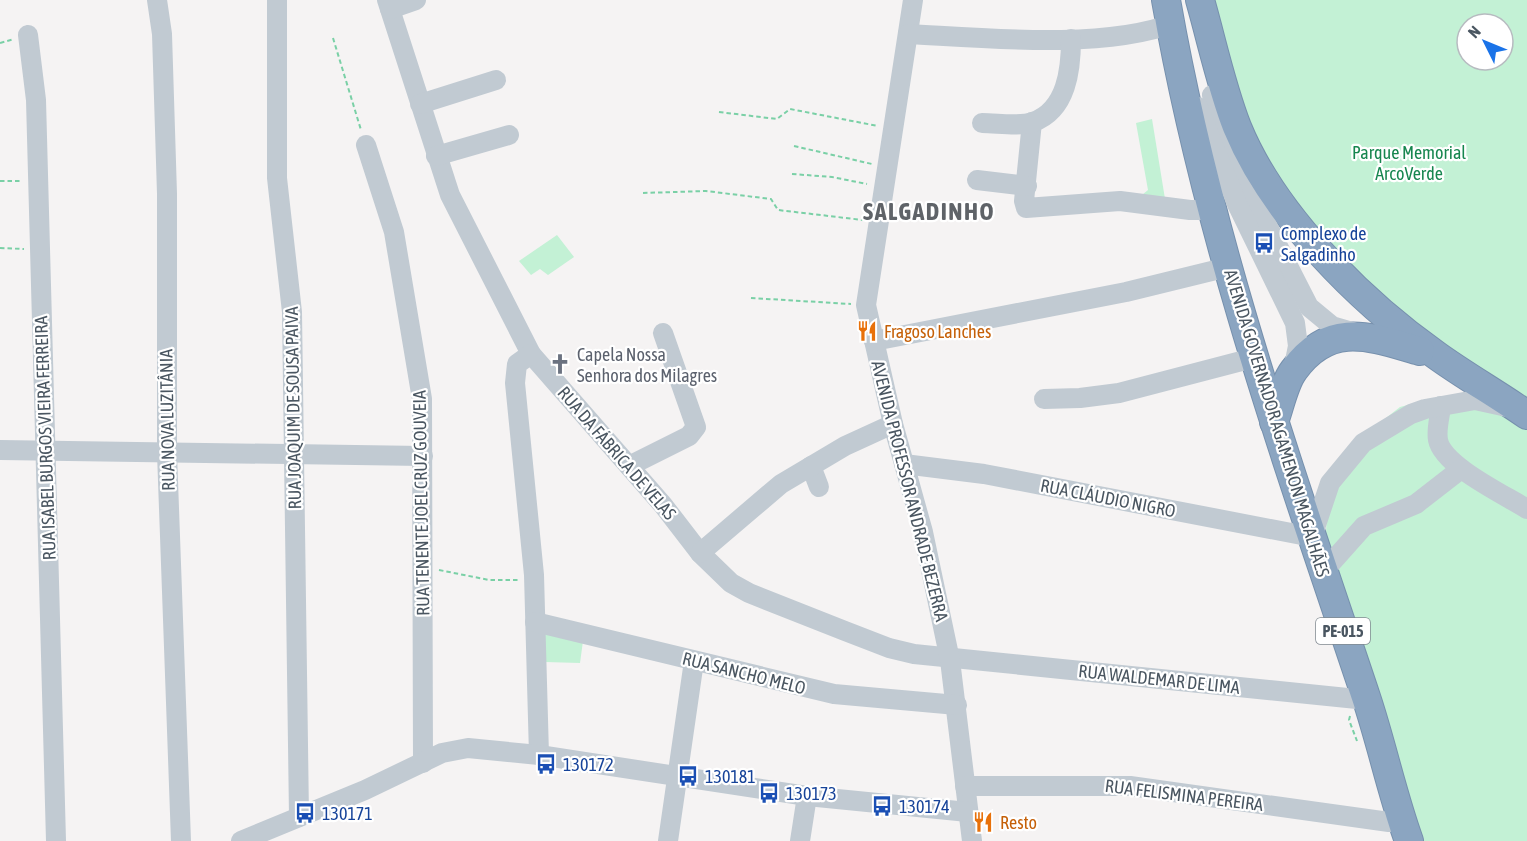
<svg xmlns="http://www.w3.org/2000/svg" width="1527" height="841" font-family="'Asap Condensed',sans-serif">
<rect width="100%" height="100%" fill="#f5f3f3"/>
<g fill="#c3f1d5" fill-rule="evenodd">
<path d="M 1204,0 L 1527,0 L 1527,401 L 1401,313 L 1354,273 L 1241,142 ZM 1467,24 L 1503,24 L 1503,60 L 1467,60 Z"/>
<path d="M 1152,119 L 1166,205 L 1142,195 L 1148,190 L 1136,123 Z"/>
<path d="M 557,235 L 574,257 L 548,275 L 540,269 L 531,275 L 519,261 Z"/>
<path d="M 1434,398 L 1527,409 L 1527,841 L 1419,841 L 1325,568 L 1327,500 L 1363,436 L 1400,407 Z"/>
<path d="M 545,630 L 583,641 L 580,663 L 545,662 Z"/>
</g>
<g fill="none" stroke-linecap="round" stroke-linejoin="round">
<g stroke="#7690ad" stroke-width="30">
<g id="highway">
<path d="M 1166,0 C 1208,241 1289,467 1366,697 C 1382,745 1392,794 1409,841"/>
<path d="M 1200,0 C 1212,42 1221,86 1237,127 C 1273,215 1360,301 1436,355 C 1465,376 1497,394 1527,415"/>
<path d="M 1274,422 C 1280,406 1284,383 1294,370 C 1330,320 1371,337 1420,351"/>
</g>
</g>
<g stroke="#7ad0a6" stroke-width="2" stroke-dasharray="4.5 3" stroke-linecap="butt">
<path d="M 333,38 L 361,130"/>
<path d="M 0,43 L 14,39"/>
<path d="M 719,112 L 777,119 L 790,109 L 878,126"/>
<path d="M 794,146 L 872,164"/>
<path d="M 792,174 L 832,177 L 867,184"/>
<path d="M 0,181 L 21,181"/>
<path d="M 643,193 L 706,191 L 771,199 L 778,210 L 863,220"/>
<path d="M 0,248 L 24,249"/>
<path d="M 751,298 L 851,304"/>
<path d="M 439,570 L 489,580 L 519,580"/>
<path d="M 1350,716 L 1349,720 L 1357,741"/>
</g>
<g stroke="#c1cad2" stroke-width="20">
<path d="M 157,0 L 162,34 L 167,194 L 167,453 L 181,841"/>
<path d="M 277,0 L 277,178 L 292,312 L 299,817"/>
<path d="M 387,0 L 450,195 L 531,354 L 663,505 L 700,553 L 731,583 L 749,593 L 845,631 L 889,648 L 914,654 L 1367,700"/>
<path d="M 913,0 L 866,305 L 893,424 L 923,532 L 950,660 L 972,841"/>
<path d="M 390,9 L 416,0"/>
<path d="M 908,34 C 984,38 1103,50 1174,23"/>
<path d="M 28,35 L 36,100 L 56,841"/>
<path d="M 1212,95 L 1225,138 L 1240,172 L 1309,307 L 1332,326 L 1356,333"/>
<path d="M 420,104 L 496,80"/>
<path d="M 1198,107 L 1237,204 L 1295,323 L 1298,346 L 1293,371"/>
<path d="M 1032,122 L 1024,201 L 1026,208 L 1120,201 L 1190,210 L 1210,210"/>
<path d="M 982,123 C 998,123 1019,127 1033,122 C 1067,110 1071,69 1071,39"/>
<path d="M 366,145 L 394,232 L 422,399 L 423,763"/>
<path d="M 436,156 L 509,135"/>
<path d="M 977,180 L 1027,186"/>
<path d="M 874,341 L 1126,292 L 1228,267"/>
<path d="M 531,354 L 517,364 L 515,383 L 534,575 L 539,755"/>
<path d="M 1044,399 L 1080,398 L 1119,393 L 1253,358"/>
<path d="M 1441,406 C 1440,417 1436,429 1438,440 C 1443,466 1505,495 1527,509"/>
<path d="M 0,450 L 423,456"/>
<path d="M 904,464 L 984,474 L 1312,537 L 1330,483 L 1363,443 L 1411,414 L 1425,409 L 1475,400 L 1507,407"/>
<path d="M 629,466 L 689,436 L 696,427 L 663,333"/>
<path d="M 811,466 L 819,487"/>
<path d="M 700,553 L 781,484 L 845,446 L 893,424"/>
<path d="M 1323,572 L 1364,526 L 1416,504 L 1461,469"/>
<path d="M 535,622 L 834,694 L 957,705"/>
<path d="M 965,786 L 1130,786 L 1389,822 L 1402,821"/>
<path d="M 241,841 L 365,790 L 442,753 L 468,748 L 539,755 L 807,796 L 968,812"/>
<path d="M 668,841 L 694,661"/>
<path d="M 800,841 L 807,796"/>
</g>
<use href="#highway" stroke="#8ba5c1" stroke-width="28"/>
</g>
<defs>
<g id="bus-bare" transform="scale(1.62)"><path d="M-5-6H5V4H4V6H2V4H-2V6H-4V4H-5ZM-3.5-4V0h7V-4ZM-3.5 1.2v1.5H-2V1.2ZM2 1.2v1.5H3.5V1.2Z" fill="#1a4fb4" stroke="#fff" stroke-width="2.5" paint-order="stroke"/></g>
<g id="restaurant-bare" transform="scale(1.62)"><path d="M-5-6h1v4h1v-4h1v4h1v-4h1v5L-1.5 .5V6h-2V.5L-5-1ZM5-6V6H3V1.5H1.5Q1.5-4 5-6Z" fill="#e8710a" stroke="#fff" stroke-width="2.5" paint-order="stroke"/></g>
<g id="church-bare" transform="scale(1.62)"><path d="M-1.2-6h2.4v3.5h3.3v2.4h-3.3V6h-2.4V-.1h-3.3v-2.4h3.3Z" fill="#6b7280" stroke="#fff" stroke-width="2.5" paint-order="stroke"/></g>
</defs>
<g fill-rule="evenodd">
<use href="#bus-bare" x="1264" y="243"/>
<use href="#restaurant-bare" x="867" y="331"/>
<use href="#church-bare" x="560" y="364"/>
<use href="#bus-bare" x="546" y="764"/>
<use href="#bus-bare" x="688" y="776"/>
<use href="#bus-bare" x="769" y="793"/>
<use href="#bus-bare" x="882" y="806"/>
<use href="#bus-bare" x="305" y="813"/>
<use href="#restaurant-bare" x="983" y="822"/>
</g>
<g text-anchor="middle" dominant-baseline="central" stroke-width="4.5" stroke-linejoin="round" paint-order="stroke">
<rect fill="#fff" stroke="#808990" stroke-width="1.5" x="1316" y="618" width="54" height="26" rx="4.5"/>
<g font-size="16" font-weight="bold" fill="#4a5661">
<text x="1343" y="631">PE-015</text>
</g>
<g font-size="18" fill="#17864f" stroke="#fff">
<text x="1409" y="152">Parque Memorial<tspan x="1409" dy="21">ArcoVerde</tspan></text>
</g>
<g font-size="18" fill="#164399" stroke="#fff" text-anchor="start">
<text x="1281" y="233">Complexo de<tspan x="1281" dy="21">Salgadinho</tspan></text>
<text x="563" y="764">130172</text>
<text x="705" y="776">130181</text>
<text x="786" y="793">130173</text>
<text x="899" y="806">130174</text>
<text x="322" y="813">130171</text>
</g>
<g font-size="18" fill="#c56008" stroke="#fff" text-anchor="start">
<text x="884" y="331">Fragoso Lanches</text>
<text x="1000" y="822">Resto</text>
</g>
<g font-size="18" fill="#5b616d" stroke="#fff" text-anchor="start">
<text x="577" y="354">Capela Nossa<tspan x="577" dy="21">Senhora dos Milagres</tspan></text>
</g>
<g font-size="18" fill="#4a5661" stroke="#fff">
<text transform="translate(293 408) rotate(-91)">RUA JOAQUIM DE SOUSA PAIVA</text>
<text transform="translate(167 420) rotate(-91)">RUA NOVA LUZITÂNIA</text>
<text transform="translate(1277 423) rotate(73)">AVENIDA GOVERNADOR AGAMENON MAGALHÃES</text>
<text transform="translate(45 438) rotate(-92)">RUA ISABEL BURGOS VIEIRA FERREIRA</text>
<text transform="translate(617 453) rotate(49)">RUA DA FÁBRICA DE VELAS</text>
<text transform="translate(910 491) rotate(76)">AVENIDA PROFESSOR ANDRADE BEZERRA</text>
<text transform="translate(1108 498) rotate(11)">RUA CLÁUDIO NIGRO</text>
<text transform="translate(421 503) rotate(-91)">RUA TENENTE JOEL CRUZ GOUVEIA</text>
<text transform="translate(744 673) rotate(14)">RUA SANCHO MELO</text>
<text transform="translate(1159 679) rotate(6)">RUA WALDEMAR DE LIMA</text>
<text transform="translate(1184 795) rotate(7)">RUA FELISMINA PEREIRA</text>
</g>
<g font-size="24" font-weight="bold" letter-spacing="1.5" fill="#5f6368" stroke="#fff">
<text x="929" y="211">SALGADINHO</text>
</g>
</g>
<g transform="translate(1485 42) rotate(313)"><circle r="28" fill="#ffffff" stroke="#b7bbc0" stroke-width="1.5"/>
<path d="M0-4.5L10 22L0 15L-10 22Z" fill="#1a73e8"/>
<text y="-9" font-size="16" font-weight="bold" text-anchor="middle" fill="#4a5661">N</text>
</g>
</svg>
